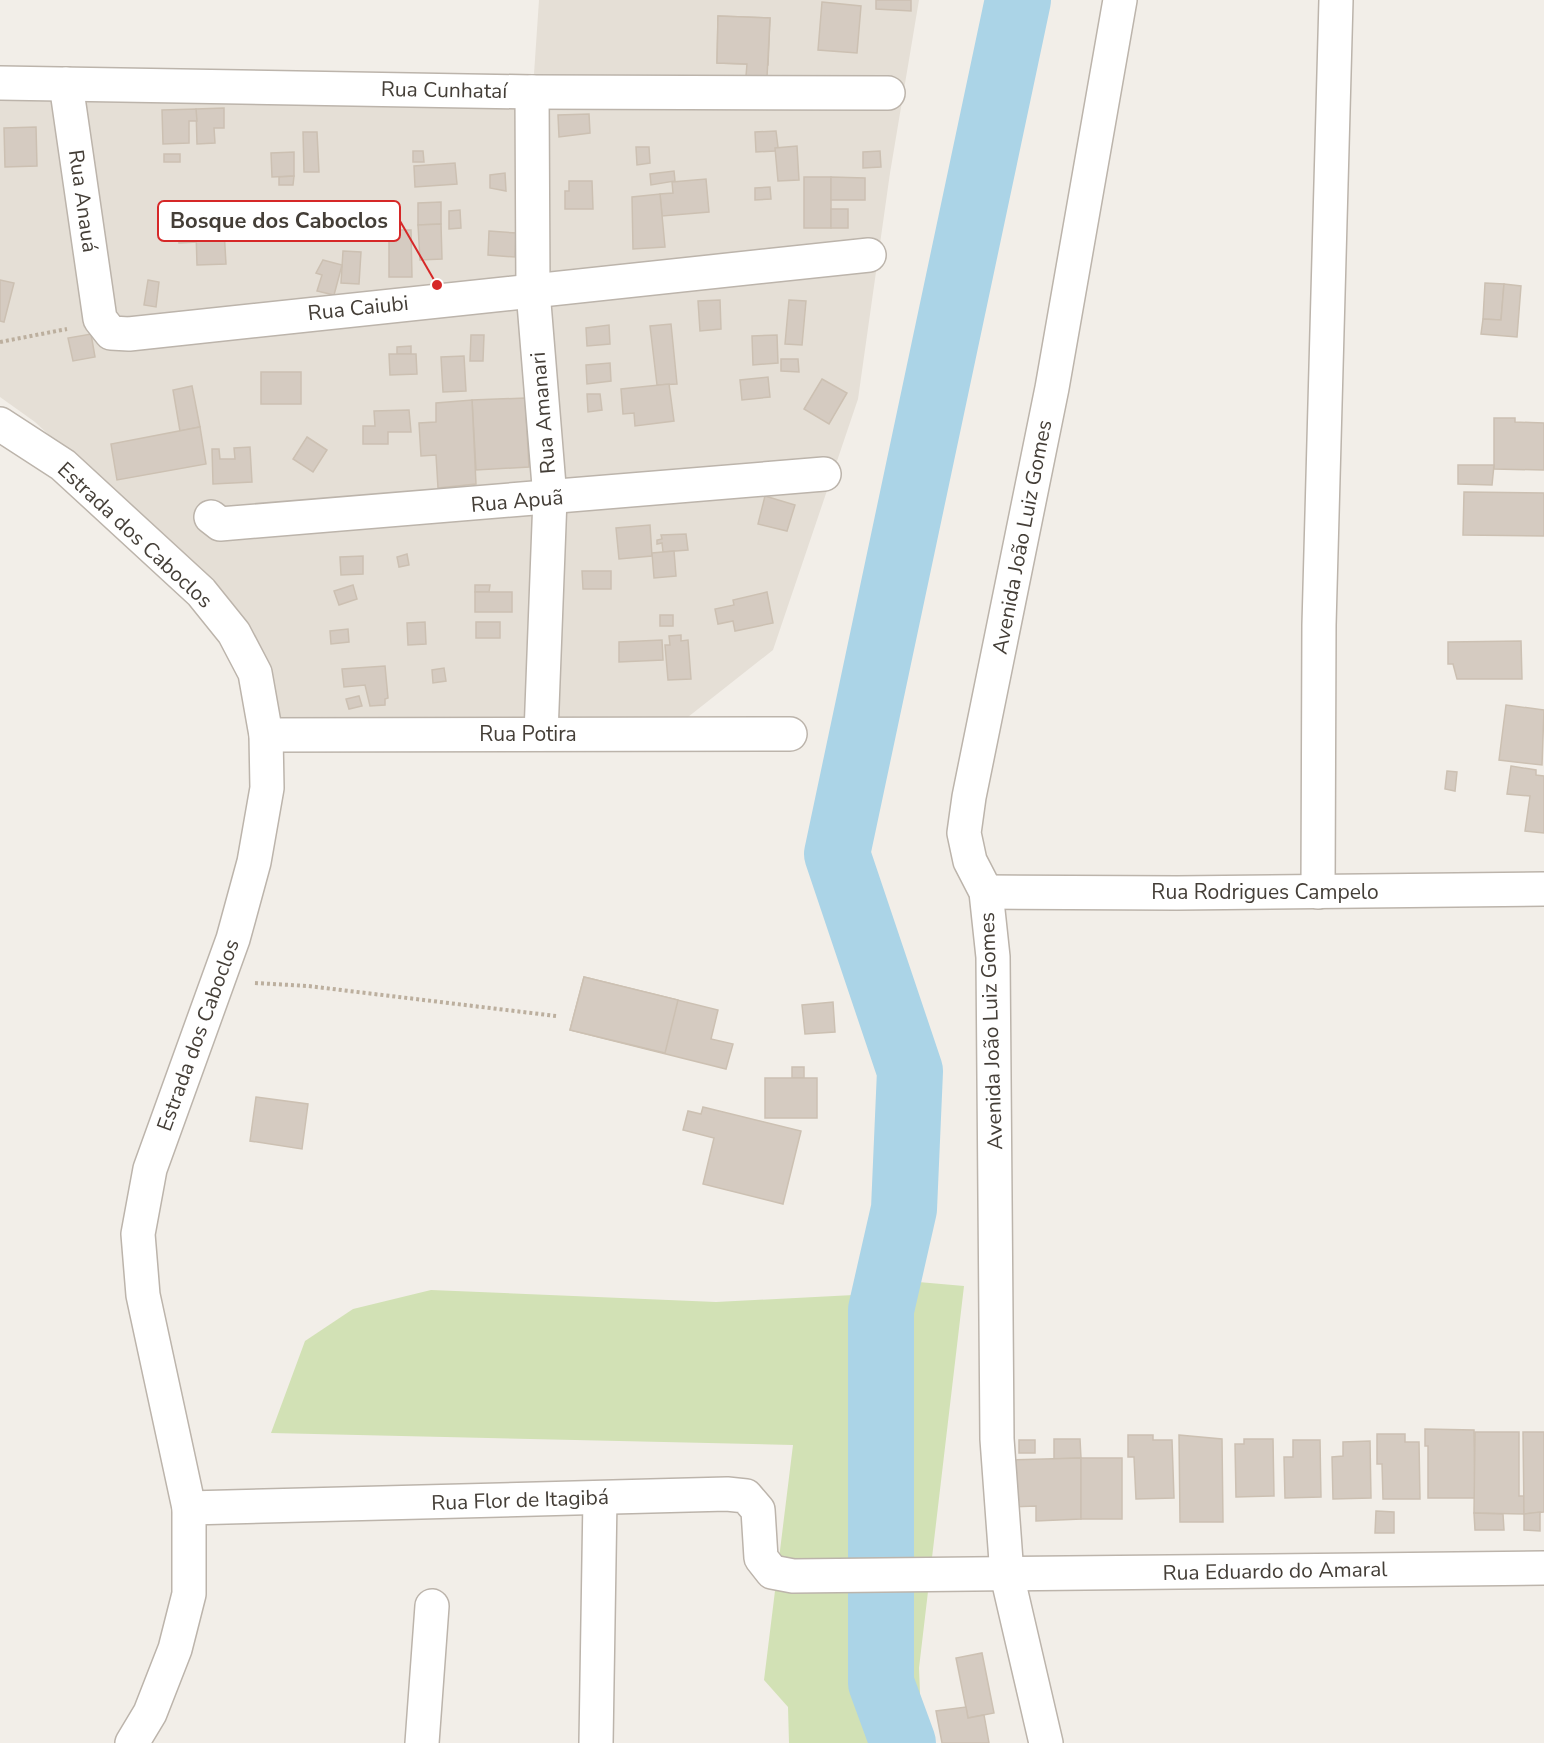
<svg xmlns="http://www.w3.org/2000/svg" width="1544" height="1743" font-family="'Nunito Sans',sans-serif">
<rect width="100%" height="100%" fill="#f2eee8"/>
<path fill="#e5dfd6" d="M 539,0 L 919,0 L 890,173 L 858,399 L 773,650 L 688,717 L 269,717 L 201,576 L 35,422 L 0,397 L 0,71 L 534,74 Z"/>
<path fill="#d2e1b5" d="M 907,1281 L 964,1286 L 919,1668 L 922,1743 L 789,1743 L 788,1707 L 764,1680 L 793,1445 L 271,1433 L 305,1341 L 353,1309 L 431,1290 L 716,1302 L 873,1294 Z"/>
<g fill="none" stroke-linecap="round" stroke-linejoin="round">
<path stroke="#abd4e7" stroke-width="66" d="M 903,1743 L 881,1683 L 881,1310 L 904,1209 L 910,1071 L 837,854 L 1018,0"/>
</g>
<g fill="#d5cbc1" stroke="#ccc0b2" stroke-width="1.5">
<path d="M 876,0 L 911,0 L 911,11 L 876,9 Z"/>
<path d="M 822,2 L 861,6 L 857,53 L 818,50 Z"/>
<path d="M 718,16 L 770,18 L 768,65 L 717,63 Z"/>
<path d="M 718,16 L 770,18 L 767,77 L 746,76 L 747,64 L 717,63 Z"/>
<path d="M 224,108 L 224,128 L 214,128 L 215,143 L 197,144 L 196,109 Z"/>
<path d="M 196,109 L 197,121 L 189,121 L 189,143 L 163,144 L 162,110 Z"/>
<path d="M 589,114 L 590,133 L 559,137 L 558,115 Z"/>
<path d="M 36,127 L 37,166 L 5,167 L 4,128 Z"/>
<path d="M 776,131 L 778,147 L 775,151 L 756,152 L 755,132 Z"/>
<path d="M 303,132 L 317,132 L 319,172 L 304,172 Z"/>
<path d="M 797,146 L 799,180 L 778,181 L 775,148 Z"/>
<path d="M 636,147 L 649,147 L 650,163 L 637,165 Z"/>
<path d="M 413,151 L 423,151 L 424,162 L 413,162 Z"/>
<path d="M 880,151 L 881,167 L 863,168 L 863,152 Z"/>
<path d="M 294,152 L 294,176 L 272,177 L 271,153 Z"/>
<rect x="164" y="154" width="16" height="8"/>
<path d="M 455,163 L 457,184 L 415,187 L 414,166 Z"/>
<path d="M 674,171 L 675,181 L 651,185 L 650,174 Z"/>
<path d="M 505,173 L 506,191 L 490,188 L 490,175 Z"/>
<path d="M 294,176 L 293,185 L 279,185 L 279,177 Z"/>
<rect x="804" y="177" width="27" height="51"/>
<path d="M 831,177 L 865,178 L 865,200 L 831,200 Z"/>
<path d="M 706,179 L 709,212 L 662,216 L 660,194 L 673,193 L 672,182 Z"/>
<path d="M 569,181 L 592,181 L 593,209 L 565,209 L 565,191 L 569,191 Z"/>
<path d="M 770,187 L 771,199 L 755,200 L 755,188 Z"/>
<path d="M 660,194 L 665,247 L 633,249 L 632,197 Z"/>
<path d="M 441,202 L 441,224 L 418,225 L 418,203 Z"/>
<rect x="831" y="209" width="17" height="19"/>
<path d="M 460,210 L 461,228 L 449,229 L 449,211 Z"/>
<path d="M 178,212 L 195,212 L 197,242 L 179,243 Z"/>
<path d="M 441,224 L 442,259 L 420,260 L 418,225 Z"/>
<path d="M 224,230 L 226,264 L 197,265 L 196,231 Z"/>
<path d="M 389,230 L 411,230 L 412,277 L 389,277 Z"/>
<path d="M 489,231 L 516,233 L 515,257 L 488,255 Z"/>
<path d="M 343,251 L 361,252 L 359,284 L 341,283 Z"/>
<path d="M 323,260 L 342,265 L 334,295 L 317,291 L 322,275 L 316,273 Z"/>
<path d="M 0,280 L 14,283 L 4,322 L 0,321 Z"/>
<path d="M 148,280 L 159,282 L 156,307 L 144,305 Z"/>
<path d="M 1485,283 L 1504,284 L 1501,320 L 1483,319 Z"/>
<path d="M 1504,284 L 1521,286 L 1517,337 L 1481,334 L 1483,319 L 1501,320 Z"/>
<path d="M 720,300 L 721,329 L 700,331 L 698,301 Z"/>
<path d="M 789,300 L 806,301 L 802,345 L 785,344 Z"/>
<path d="M 671,324 L 677,384 L 657,385 L 650,326 Z"/>
<path d="M 609,325 L 610,344 L 587,346 L 586,328 Z"/>
<path d="M 91,334 L 95,357 L 73,361 L 68,338 Z"/>
<path d="M 471,335 L 484,335 L 483,361 L 470,361 Z"/>
<path d="M 777,335 L 778,363 L 753,365 L 752,336 Z"/>
<path d="M 411,346 L 411,354 L 397,354 L 397,347 Z"/>
<path d="M 389,354 L 416,354 L 417,374 L 390,375 Z"/>
<path d="M 464,356 L 466,391 L 443,392 L 441,357 Z"/>
<path d="M 781,359 L 798,359 L 799,372 L 781,371 Z"/>
<path d="M 610,363 L 611,381 L 587,384 L 586,365 Z"/>
<rect x="261" y="372" width="40" height="32"/>
<path d="M 768,377 L 770,397 L 742,400 L 740,380 Z"/>
<path d="M 822,379 L 847,393 L 829,424 L 804,409 Z"/>
<path d="M 669,384 L 674,421 L 635,426 L 634,413 L 623,414 L 621,389 Z"/>
<path d="M 192,386 L 200,427 L 180,431 L 173,390 Z"/>
<path d="M 587,394 L 600,394 L 602,410 L 588,412 Z"/>
<path d="M 525,398 L 529,467 L 476,470 L 472,400 Z"/>
<path d="M 472,400 L 476,484 L 438,488 L 436,455 L 421,456 L 419,423 L 436,422 L 436,403 Z"/>
<path d="M 409,410 L 411,432 L 388,432 L 388,444 L 363,444 L 363,426 L 375,426 L 374,411 Z"/>
<path d="M 1494,418 L 1515,418 L 1515,422 L 1544,423 L 1544,470 L 1494,469 Z"/>
<path d="M 200,427 L 206,464 L 117,480 L 111,444 Z"/>
<path d="M 307,437 L 327,450 L 313,472 L 293,459 Z"/>
<path d="M 250,447 L 252,482 L 213,484 L 212,449 L 219,449 L 220,459 L 235,459 L 234,448 Z"/>
<path d="M 1458,465 L 1494,465 L 1492,485 L 1458,484 Z"/>
<path d="M 1464,492 L 1544,493 L 1544,536 L 1463,535 Z"/>
<path d="M 765,496 L 795,505 L 787,531 L 758,524 Z"/>
<path d="M 650,525 L 652,556 L 619,559 L 616,528 Z"/>
<path d="M 686,534 L 688,550 L 663,552 L 662,543 L 657,544 L 657,540 L 662,539 L 661,535 Z"/>
<path d="M 674,551 L 676,576 L 654,578 L 652,553 Z"/>
<path d="M 407,554 L 409,565 L 399,567 L 397,557 Z"/>
<path d="M 363,556 L 363,574 L 341,575 L 340,557 Z"/>
<path d="M 582,571 L 611,571 L 611,589 L 583,589 Z"/>
<path d="M 353,585 L 357,599 L 339,605 L 334,591 Z"/>
<path d="M 475,585 L 490,585 L 489,592 L 475,592 Z"/>
<rect x="475" y="592" width="37" height="20"/>
<path d="M 767,592 L 773,623 L 735,631 L 733,621 L 718,624 L 715,609 L 734,605 L 733,600 Z"/>
<rect x="660" y="615" width="13" height="11"/>
<path d="M 425,622 L 426,644 L 408,645 L 407,623 Z"/>
<rect x="476" y="622" width="24" height="16"/>
<path d="M 348,629 L 349,642 L 331,644 L 330,631 Z"/>
<path d="M 681,635 L 681,641 L 688,640 L 691,679 L 668,680 L 665,645 L 670,645 L 669,636 Z"/>
<path d="M 662,640 L 663,660 L 619,662 L 619,642 Z"/>
<path d="M 1521,641 L 1522,679 L 1457,679 L 1453,664 L 1448,664 L 1448,642 Z"/>
<path d="M 385,666 L 388,698 L 385,699 L 385,705 L 370,706 L 365,685 L 344,687 L 342,669 Z"/>
<path d="M 444,668 L 446,681 L 433,683 L 432,670 Z"/>
<path d="M 359,696 L 362,706 L 349,709 L 346,699 Z"/>
<path d="M 1506,705 L 1544,710 L 1542,765 L 1499,760 Z"/>
<path d="M 1511,766 L 1536,770 L 1536,775 L 1544,776 L 1544,833 L 1525,831 L 1530,796 L 1507,794 Z"/>
<path d="M 1447,771 L 1457,772 L 1455,791 L 1445,789 Z"/>
<path d="M 584,977 L 718,1010 L 711,1039 L 733,1044 L 726,1069 L 570,1030 Z"/>
<path d="M 584,977 L 678,1000 L 665,1053 L 570,1030 Z"/>
<path d="M 833,1002 L 835,1032 L 805,1034 L 802,1005 Z"/>
<rect x="792" y="1067" width="12" height="11"/>
<rect x="765" y="1078" width="52" height="40"/>
<path d="M 256,1097 L 308,1104 L 302,1149 L 250,1141 Z"/>
<path d="M 703,1107 L 801,1131 L 783,1204 L 703,1184 L 714,1138 L 683,1130 L 688,1111 L 701,1114 Z"/>
<path d="M 1425,1429 L 1474,1430 L 1475,1498 L 1428,1498 L 1428,1446 L 1425,1446 Z"/>
<path d="M 1475,1432 L 1519,1432 L 1519,1496 L 1524,1496 L 1524,1514 L 1474,1513 Z"/>
<path d="M 1523,1432 L 1544,1432 L 1544,1512 L 1524,1514 Z"/>
<path d="M 1377,1434 L 1405,1434 L 1405,1442 L 1419,1442 L 1420,1499 L 1383,1499 L 1382,1464 L 1377,1464 Z"/>
<path d="M 1128,1435 L 1153,1435 L 1153,1440 L 1172,1440 L 1174,1498 L 1136,1499 L 1134,1457 L 1128,1457 Z"/>
<path d="M 1179,1435 L 1222,1439 L 1223,1522 L 1180,1522 Z"/>
<path d="M 1054,1439 L 1080,1439 L 1081,1458 L 1054,1459 Z"/>
<path d="M 1244,1439 L 1273,1439 L 1274,1496 L 1236,1497 L 1235,1444 L 1244,1444 Z"/>
<rect x="1019" y="1440" width="16" height="13"/>
<path d="M 1293,1440 L 1320,1440 L 1321,1497 L 1285,1498 L 1284,1457 L 1293,1457 Z"/>
<path d="M 1370,1441 L 1371,1498 L 1333,1499 L 1332,1457 L 1343,1456 L 1343,1442 Z"/>
<path d="M 1081,1458 L 1081,1519 L 1036,1521 L 1036,1506 L 1007,1507 L 1006,1460 Z"/>
<rect x="1081" y="1458" width="41" height="61"/>
<path d="M 1376,1511 L 1394,1512 L 1394,1533 L 1375,1533 Z"/>
<path d="M 1540,1512 L 1540,1531 L 1524,1530 L 1524,1514 Z"/>
<path d="M 1474,1513 L 1503,1514 L 1504,1530 L 1475,1530 Z"/>
<path d="M 982,1653 L 994,1713 L 968,1718 L 956,1658 Z"/>
<path d="M 966,1707 L 968,1718 L 984,1715 L 989,1743 L 942,1743 L 936,1711 Z"/>
</g>
<g fill="none" stroke-linecap="round" stroke-linejoin="round">
<g stroke="#bcb4ab" stroke-width="36">
<g id="minor">
<path d="M 0,83 L 532,92 L 888,93"/>
<path d="M 66,84 L 100,319 L 111,333 L 129,334 L 869,255"/>
<path d="M 532,92 L 533,291 L 550,498 L 541,734"/>
<path d="M 0,424 L 63,465 L 201,592 L 234,633 L 255,673 L 266,735 L 267,788 L 254,862 L 233,939 L 150,1169 L 138,1234 L 143,1295 L 189,1508 L 189,1594 L 175,1649 L 150,1713 L 132,1743"/>
<path d="M 211,517 L 220,524 L 824,474"/>
<path d="M 266,735 L 790,734"/>
<path d="M 986,892 L 1177,893 L 1544,889"/>
<path d="M 1318,892 L 1319,625 L 1336,0"/>
<path d="M 189,1508 L 727,1494 L 746,1496 L 758,1510 L 761,1558 L 772,1572 L 793,1576 L 1544,1568"/>
<path d="M 422,1743 L 432,1606"/>
<path d="M 596,1743 L 600,1498"/>
<path d="M 1046,1743 L 1007,1575 L 997,1439 L 993,957 L 986,892 L 970,861 L 964,833 L 969,797 L 1052,388 L 1120,0"/>
</g>
</g>
<g stroke="#bcaf9e" stroke-width="4" stroke-dasharray="3 3" stroke-linecap="butt">
<path d="M 0,342 L 67,329"/>
<path d="M 255,983 L 308,986 L 556,1016"/>
</g>
<use href="#minor" stroke="#fff" stroke-width="33"/>
</g>
<g text-anchor="middle" dominant-baseline="central" stroke-width="6" stroke-linejoin="round" paint-order="stroke">
<g font-size="21" fill="#443e37" stroke="#fff">
<text transform="translate(444 90) rotate(1)">Rua Cunhataí</text>
<text transform="translate(83 201) rotate(82)">Rua Anauá</text>
<text transform="translate(358 308) rotate(-6)">Rua Caiubi</text>
<text transform="translate(543 413) rotate(-95)">Rua Amanari</text>
<text transform="translate(517 501) rotate(-5)">Rua Apuã</text>
<text transform="translate(135 535) rotate(43)">Estrada dos Caboclos</text>
<text transform="translate(1022 537) rotate(-79)">Avenida João Luiz Gomes</text>
<text x="528" y="734">Rua Potira</text>
<text x="1265" y="892">Rua Rodrigues Campelo</text>
<text transform="translate(991 1031) rotate(-92)">Avenida João Luiz Gomes</text>
<text transform="translate(198 1035) rotate(-70)">Estrada dos Caboclos</text>
<text transform="translate(520 1500) rotate(-2)">Rua Flor de Itagibá</text>
<text transform="translate(1275 1571) rotate(-1)">Rua Eduardo do Amaral</text>
</g>
</g>
<path fill="none" stroke="#d62828" stroke-width="2" d="M437 285L400 221"/>
<circle fill="#d62828" stroke="#fff" stroke-width="2" cx="437" cy="285" r="6"/>
<rect fill="#fff" stroke="#d62828" stroke-width="2" x="158" y="201" width="242" height="40" rx="6"/>
<g font-size="22" text-anchor="middle" font-weight="bold" fill="#443e37">
<text x="279" y="228">Bosque dos Caboclos</text>
</g>
</svg>
